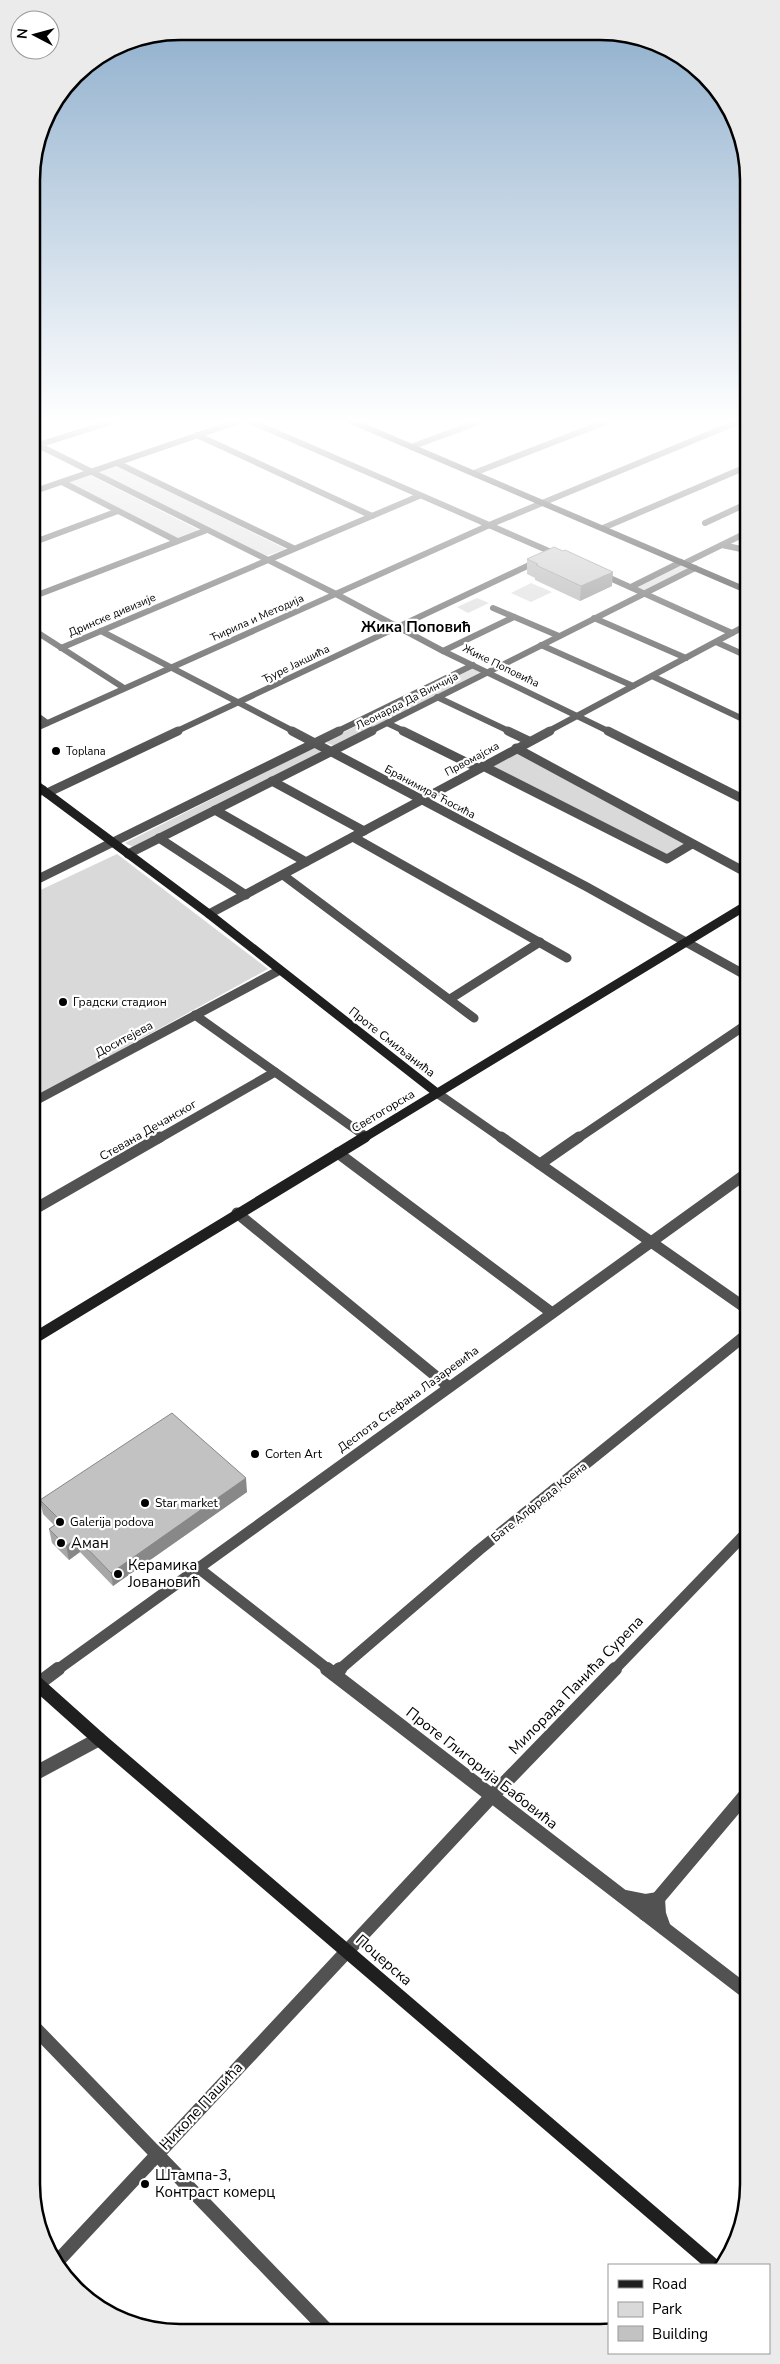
<svg xmlns="http://www.w3.org/2000/svg" width="780" height="2364" font-family="'Nunito Sans',sans-serif">
<rect width="100%" height="100%" fill="#fff"/>
<g fill="#d9d9d9">
<path d="M 118,466 L 286,549 L 266,556 L 99,472 Z"/>
<path d="M 90,475 L 199,530 L 177,538 L 68,482 Z"/>
<path d="M 680,565 L 689,569 L 645,590 L 637,588 L 637,585 Z"/>
<path d="M 531,583 L 552,592 L 531,602 L 511,593 Z"/>
<path d="M 477,598 L 489,603 L 468,613 L 457,607 Z"/>
<path d="M 474,668 L 481,672 L 480,673 L 334,746 L 327,743 L 328,740 Z"/>
<path d="M 315,747 L 322,752 L 133,847 L 125,843 Z"/>
<path d="M 518,752 L 684,843 L 683,845 L 668,855 L 491,767 Z"/>
<path d="M 117,854 L 268,969 L 33,1098 L 32,894 Z"/>
</g>
<g fill="none" stroke-linecap="round" stroke-linejoin="round">
<g stroke="#525252" stroke-width="6">
<path d="M 250,421 L 558,555"/>
<path d="M 359,424 L 368,421"/>
<path d="M 197,435 L 372,516"/>
<path d="M 32,442 L 334,593 L 443,651 L 610,732"/>
<path d="M 38,445 L 114,421"/>
<path d="M 411,447 L 481,421"/>
<path d="M 117,463 L 293,548"/>
<path d="M 474,473 L 608,421"/>
<path d="M 62,482 L 177,541"/>
<path d="M 32,492 L 239,421"/>
<path d="M 705,523 L 746,504"/>
<path d="M 603,528 L 746,467"/>
<path d="M 32,543 L 118,511"/>
<path d="M 722,545 L 746,550"/>
<path d="M 685,563 L 746,533"/>
<path d="M 601,574 L 732,633"/>
<path d="M 631,587 L 681,562"/>
<path d="M 32,597 L 207,530"/>
<path d="M 493,608 L 559,636"/>
<path d="M 594,618 L 686,658"/>
<path d="M 32,629 L 124,688"/>
<path d="M 101,631 L 295,732"/>
<path d="M 716,642 L 747,656"/>
<path d="M 541,645 L 633,686"/>
<path d="M 61,648 L 419,496"/>
<path d="M 443,651 L 514,617"/>
<path d="M 652,676 L 747,721"/>
<path d="M 437,697 L 511,732"/>
<path d="M 32,712 L 47,723"/>
<path d="M 387,723 L 406,732"/>
<path d="M 32,730 L 494,523 L 740,421"/>
<path d="M 175,732 L 540,560"/>
<path d="M 336,732 L 473,665"/>
<path d="M 369,732 L 695,568"/>
<path d="M 547,732 L 747,625"/>
</g>
<g stroke="#525252" stroke-width="9">
<path d="M 292,731 L 587,887 L 747,976"/>
<path d="M 403,731 L 478,768"/>
<path d="M 508,731 L 529,741"/>
<path d="M 608,731 L 747,801"/>
<path d="M 516,748 L 747,873"/>
<path d="M 483,766 L 667,859 L 692,844"/>
<path d="M 272,781 L 364,831"/>
<path d="M 47,793 L 178,731"/>
<path d="M 32,795 L 43,790"/>
<path d="M 215,810 L 306,862"/>
<path d="M 353,837 L 567,958"/>
<path d="M 159,838 L 246,895"/>
<path d="M 128,854 L 372,731"/>
<path d="M 283,875 L 474,1018"/>
<path d="M 32,882 L 339,731"/>
<path d="M 209,914 L 550,731"/>
<path d="M 450,999 L 540,942"/>
<path d="M 195,1015 L 365,1136"/>
<path d="M 437,1093 L 503,1139"/>
<path d="M 33,1102 L 280,970"/>
<path d="M 158,1139 L 275,1072"/>
<path d="M 577,1139 L 747,1024"/>
</g>
<g stroke="#525252" stroke-width="11">
<path d="M 501,1137 L 747,1309"/>
<path d="M 338,1153 L 552,1313"/>
<path d="M 540,1164 L 579,1137"/>
<path d="M 33,1210 L 160,1137"/>
<path d="M 237,1213 L 449,1387"/>
<path d="M 197,1567 L 329,1670"/>
<path d="M 57,1670 L 747,1173"/>
<path d="M 339,1670 L 479,1550 L 747,1334"/>
<path d="M 614,1670 L 748,1531"/>
</g>
<g stroke="#525252" stroke-width="14">
<path d="M 327,1669 L 748,1993"/>
<path d="M 334,1674 L 340,1669"/>
<path d="M 38,1684 L 58,1669"/>
<path d="M 34,1774 L 99,1739"/>
<path d="M 626,1897 L 646,1901 L 658,1899 L 659,1914 L 664,1928"/>
<path d="M 645,1914 L 748,1792"/>
<path d="M 34,2027 L 327,2330"/>
<path d="M 56,2263 L 491,1797 L 615,1669"/>
</g>
<path stroke="#1f1f1f" stroke-width="6" d="M 351,421 L 746,590"/>
<g stroke="#1f1f1f" stroke-width="9">
<path d="M 32,782 L 209,914 L 437,1093"/>
<path d="M 362,1139 L 747,905"/>
</g>
<path stroke="#1f1f1f" stroke-width="11" d="M 33,1339 L 365,1137"/>
<path stroke="#1f1f1f" stroke-width="14" d="M 33,1680 L 99,1739 L 713,2265"/>
</g>
<g fill="#a7a7a7">
<path d="M 527,559 L 612,586 L 580,601 L 535,580 L 535,578 L 527,574 Z"/>
<path d="M 247,1492 L 113,1586 L 80,1552 L 69,1560 L 52,1543 L 49,1529 L 54,1525 L 43,1514 L 40,1500 Z"/>
</g>
<g fill="#888">
<path d="M 613,572 L 612,586 L 580,601 L 581,586 Z"/>
<path d="M 246,1478 L 247,1492 L 113,1586 L 111,1573 Z"/>
<path d="M 77,1538 L 80,1552 L 69,1560 L 66,1546 Z"/>
</g>
<g fill="#c2c2c2" stroke="#888">
<path d="M 554,547 L 563,551 L 565,550 L 613,572 L 581,586 L 536,565 L 538,564 L 527,559 Z"/>
<path d="M 172,1413 L 246,1478 L 111,1573 L 77,1538 L 66,1546 L 49,1529 L 61,1521 L 40,1500 Z"/>
</g>
<linearGradient id="sky" x2="0" y2="1"><stop stop-color="#8baccb"/><stop offset="0.56" stop-color="#fff"/><stop offset="1" stop-color="#fff" stop-opacity="0"/></linearGradient>
<rect width="780" height="752" fill="url(#sky)"/>
<g fill="#000" stroke="#fff" stroke-width="2">
<circle cx="56" cy="751" r="5"/>
<circle cx="63" cy="1002" r="5"/>
<circle cx="255" cy="1454" r="5"/>
<circle cx="145" cy="1503" r="5"/>
<circle cx="60" cy="1522" r="5"/>
<circle cx="61" cy="1543" r="5"/>
<circle cx="118" cy="1574" r="5"/>
<circle cx="145" cy="2184" r="5"/>
</g>
<g text-anchor="middle" dominant-baseline="central" stroke-width="4.5" stroke-linejoin="round" paint-order="stroke">
<g font-size="11" fill="#000" stroke="#fff">
<text transform="translate(112 615) rotate(-23)">Дринске дивизије</text>
<text transform="translate(257 618) rotate(-24)">Ћирила и Методија</text>
<text transform="translate(296 664) rotate(-26)">Ђуре Јакшића</text>
<text transform="translate(501 666) rotate(26)">Жике Поповића</text>
<text transform="translate(407 701) rotate(-27)">Леонарда Да Винчија</text>
<text transform="translate(472 759) rotate(-28)">Првомајска</text>
<text transform="translate(430 792) rotate(28)">Бранимира Ћосића</text>
</g>
<g font-size="11" fill="#000" stroke="#fff" text-anchor="start">
<text x="66" y="751">Toplana</text>
</g>
<g font-size="12" fill="#000" stroke="#fff" text-anchor="start">
<text x="73" y="1002">Градски стадион</text>
<text x="265" y="1454">Corten Art</text>
<text x="155" y="1503">Star market</text>
<text x="70" y="1522">Galerija podova</text>
</g>
<g font-size="12" fill="#000" stroke="#fff">
<text transform="translate(124 1039) rotate(-28)">Доситејева</text>
<text transform="translate(392 1042) rotate(38)">Проте Смиљанића</text>
<text transform="translate(383 1111) rotate(-31)">Светогорска</text>
<text transform="translate(148 1130) rotate(-30)">Стевана Дечанског</text>
<text transform="translate(408 1399) rotate(-36)">Деспота Стефана Лазаревића</text>
<text transform="translate(539 1502) rotate(-39)">Бате Алфреда Коена</text>
</g>
<g font-size="15" font-weight="bold" fill="#000" stroke="#fff">
<text x="416" y="627">Жика Поповић</text>
</g>
<g font-size="15" fill="#000" stroke="#fff" text-anchor="start">
<text x="71" y="1543">Аман</text>
<text x="128" y="1565">Керамика<tspan x="128" dy="17">Јовановић</tspan></text>
<text x="155" y="2175">Штампа-3,<tspan x="155" dy="17">Контраст комерц</tspan></text>
</g>
<g font-size="15" fill="#000" stroke="#fff">
<text transform="translate(576 1685) rotate(-46)">Милорада Панића Сурепа</text>
<text transform="translate(482 1768) rotate(38)">Проте Глигорија Бабовића</text>
<text transform="translate(384 1960) rotate(41)">Поцерска</text>
<text transform="translate(201 2106) rotate(-47)">Николе Пашића</text>
</g>
</g>
<path d="M0 0H780V2364H0ZM180 40H600A140 140 0 0 1 740 180V2184A140 140 0 0 1 600 2324H180A140 140 0 0 1 40 2184V180A140 140 0 0 1 180 40Z" fill="#ebebeb" fill-rule="evenodd"/>
<path fill="none" stroke="#000" stroke-width="2.5" d="M180 40H600A140 140 0 0 1 740 180V2184A140 140 0 0 1 600 2324H180A140 140 0 0 1 40 2184V180A140 140 0 0 1 180 40Z"/>
<rect x="608" y="2264" width="162" height="90" fill="#ffffff" stroke="#999999"/>
<rect x="618" y="2280" width="25" height="8" fill="#1f1f1f" stroke="#999999"/>
<text x="652" y="2289" font-size="15" fill="#000000">Road</text>
<rect x="618" y="2302" width="25" height="15" fill="#d9d9d9" stroke="#999999"/>
<text x="652" y="2314" font-size="15" fill="#000000">Park</text>
<rect x="618" y="2326" width="25" height="15" fill="#c2c2c2" stroke="#999999"/>
<text x="652" y="2339" font-size="15" fill="#000000">Building</text>
<g transform="translate(35 35) rotate(276)"><circle r="24" fill="#ffffff" stroke="#999999"/>
<path d="M0-4L9 19L0 12L-9 19Z" fill="#000000"/>
<text y="-8" font-size="14" font-weight="bold" text-anchor="middle" fill="#000000">N</text>
</g>
</svg>
